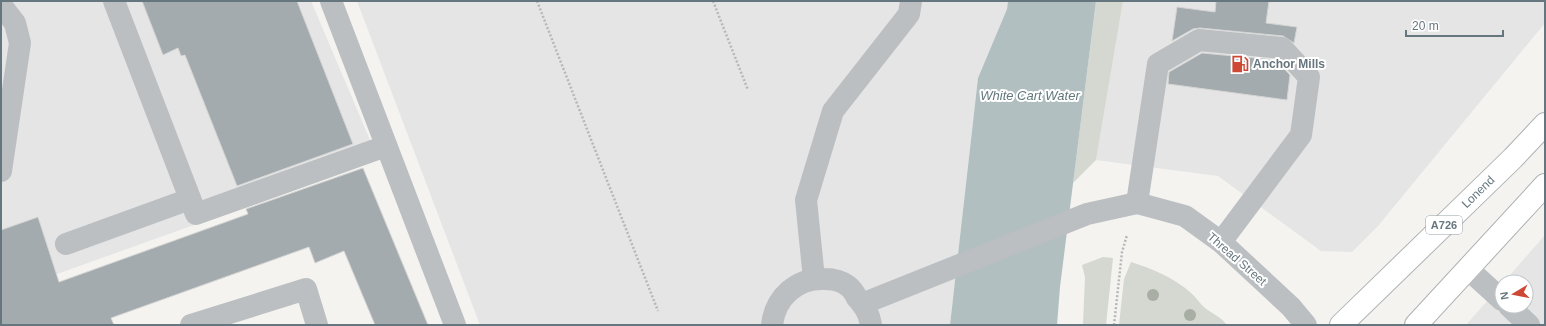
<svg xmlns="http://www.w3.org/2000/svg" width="1546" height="326" font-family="Helvetica,sans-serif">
<rect width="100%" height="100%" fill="#f4f3f0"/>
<g fill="#e4e5e4">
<path d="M 1,1 L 311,1 L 378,159 L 57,274 L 1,325 Z"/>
<path d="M 357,1 L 1008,1 L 1007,9 L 978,78 L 950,325 L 480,325 Z"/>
<path d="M 1123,1 L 1545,1 L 1545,23 L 1378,226 L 1352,252 L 1321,251 L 1218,176 L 1096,160 Z"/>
<path d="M 1545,235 L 1545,325 L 1466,325 L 1502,284 L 1502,306 L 1526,306 L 1526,282 L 1504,282 Z"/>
</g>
<g fill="#d4d8d0">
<path d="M 1096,1 L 1123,1 L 1096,160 L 1073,183 Z"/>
<path d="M 1103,257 L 1113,258 L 1106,325 L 1083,325 L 1085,277 L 1082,265 Z"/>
<path d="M 1131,262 C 1153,269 1173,277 1191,293 C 1196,297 1200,304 1205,308 C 1213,314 1221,317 1227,325 L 1119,325 L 1124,279 Z"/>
</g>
<path fill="#b1bfc1" d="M 1008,1 L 1096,1 L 1060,287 L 1057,325 L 950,325 L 978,78 L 1007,9 Z"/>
<g fill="#a3abaf" stroke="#d5d5d3">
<path d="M 142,1 L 297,1 L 353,144 L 237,186 L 185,55 L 181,56 L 178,48 L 163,55 Z"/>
<path d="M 1216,1 L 1269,1 L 1266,23 L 1297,27 L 1294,43 L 1283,36 L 1200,28 L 1193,29 L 1172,41 L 1177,7 L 1215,12 Z"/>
<path d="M 1202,53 L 1276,60 L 1290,75 L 1287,100 L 1168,84 L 1169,72 Z"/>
<path d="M 363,168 L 428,325 L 375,325 L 344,251 L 315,263 L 309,247 L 111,318 L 114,325 L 1,325 L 1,230 L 38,217 L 59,282 L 248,214 L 246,209 Z"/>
</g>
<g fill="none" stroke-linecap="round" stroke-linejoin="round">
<g stroke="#adb2b4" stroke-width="24">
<g id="major">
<path d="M 1341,325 L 1513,158 L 1545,124"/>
<path d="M 1416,325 L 1545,185"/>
</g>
</g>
<g stroke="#b5b8ba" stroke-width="2.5" stroke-dasharray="2 2" stroke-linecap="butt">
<path d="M 537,1 L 658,311"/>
<path d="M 713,1 L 748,90"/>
<path d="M 1114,325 L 1122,252 L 1127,235"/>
</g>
<g stroke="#bbbfc2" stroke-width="22">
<path d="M 114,1 L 196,214 L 386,146"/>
<path d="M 331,1 L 455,325"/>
<path d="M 1,5 L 15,23 L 20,43 L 1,171"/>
<path d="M 1137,203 L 1158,64 L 1199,40 L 1282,48 L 1309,77 L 1301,135 L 1221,242"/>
<path d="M 66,244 L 190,199"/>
<path d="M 1468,269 L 1502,300"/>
<path d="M 814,279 L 806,200 L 833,111 L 909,14 L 911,1"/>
<path d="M 862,304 L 1087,214 L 1137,203 L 1185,216 L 1221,242 L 1291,307 L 1306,325"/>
<path d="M 1509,306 L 1529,325"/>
<path d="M 191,325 L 306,289 L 317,325"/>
<path d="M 772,325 C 775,297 797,278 824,279 C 832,279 842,281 848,286 C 852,289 855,294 857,298 C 865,307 869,313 871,325"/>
</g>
<use href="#major" stroke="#fff" stroke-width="22"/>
</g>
<g fill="#a8aea3">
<circle cx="1153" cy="295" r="6"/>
<circle cx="1190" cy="315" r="6"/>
</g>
<defs>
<g id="fuel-bare" transform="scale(1.38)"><path d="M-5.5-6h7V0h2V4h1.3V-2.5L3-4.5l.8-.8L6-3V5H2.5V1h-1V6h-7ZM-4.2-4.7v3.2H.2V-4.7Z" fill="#ce4836" stroke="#fff" stroke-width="2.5" paint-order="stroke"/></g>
</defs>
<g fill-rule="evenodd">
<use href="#fuel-bare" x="1240" y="64"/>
</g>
<g text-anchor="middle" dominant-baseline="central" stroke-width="4" stroke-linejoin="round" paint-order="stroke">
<rect fill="#fff" stroke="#949fa5" stroke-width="1" x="1426" y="216" width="36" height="18" rx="3"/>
<g font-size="11" font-weight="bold" fill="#66767e">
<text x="1444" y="225">A726</text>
</g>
<g font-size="12" font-weight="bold" fill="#66767e" stroke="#fff" text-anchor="start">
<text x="1253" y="64">Anchor Mills</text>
</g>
<g font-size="12" fill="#66767e" stroke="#fff">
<text transform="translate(1478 192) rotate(-44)">Lonend</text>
<text transform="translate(1237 259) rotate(41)">Thread Street</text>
</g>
<g font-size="13" font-style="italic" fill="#62777b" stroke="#fff">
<text x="1030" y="95">White Cart Water</text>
</g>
</g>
<rect width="1546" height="326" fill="none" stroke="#66767e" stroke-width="4"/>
<g transform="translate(1514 294) rotate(260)"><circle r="19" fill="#ffffff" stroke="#c2c8cb"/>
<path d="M0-3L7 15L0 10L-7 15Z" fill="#ce4836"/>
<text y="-6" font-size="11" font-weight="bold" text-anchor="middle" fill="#66767e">N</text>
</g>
<path d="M1406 30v6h97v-6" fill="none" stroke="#66767e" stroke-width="2"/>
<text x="1412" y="30" font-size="12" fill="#66767e" stroke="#ffffff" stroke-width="3" paint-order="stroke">20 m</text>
</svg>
